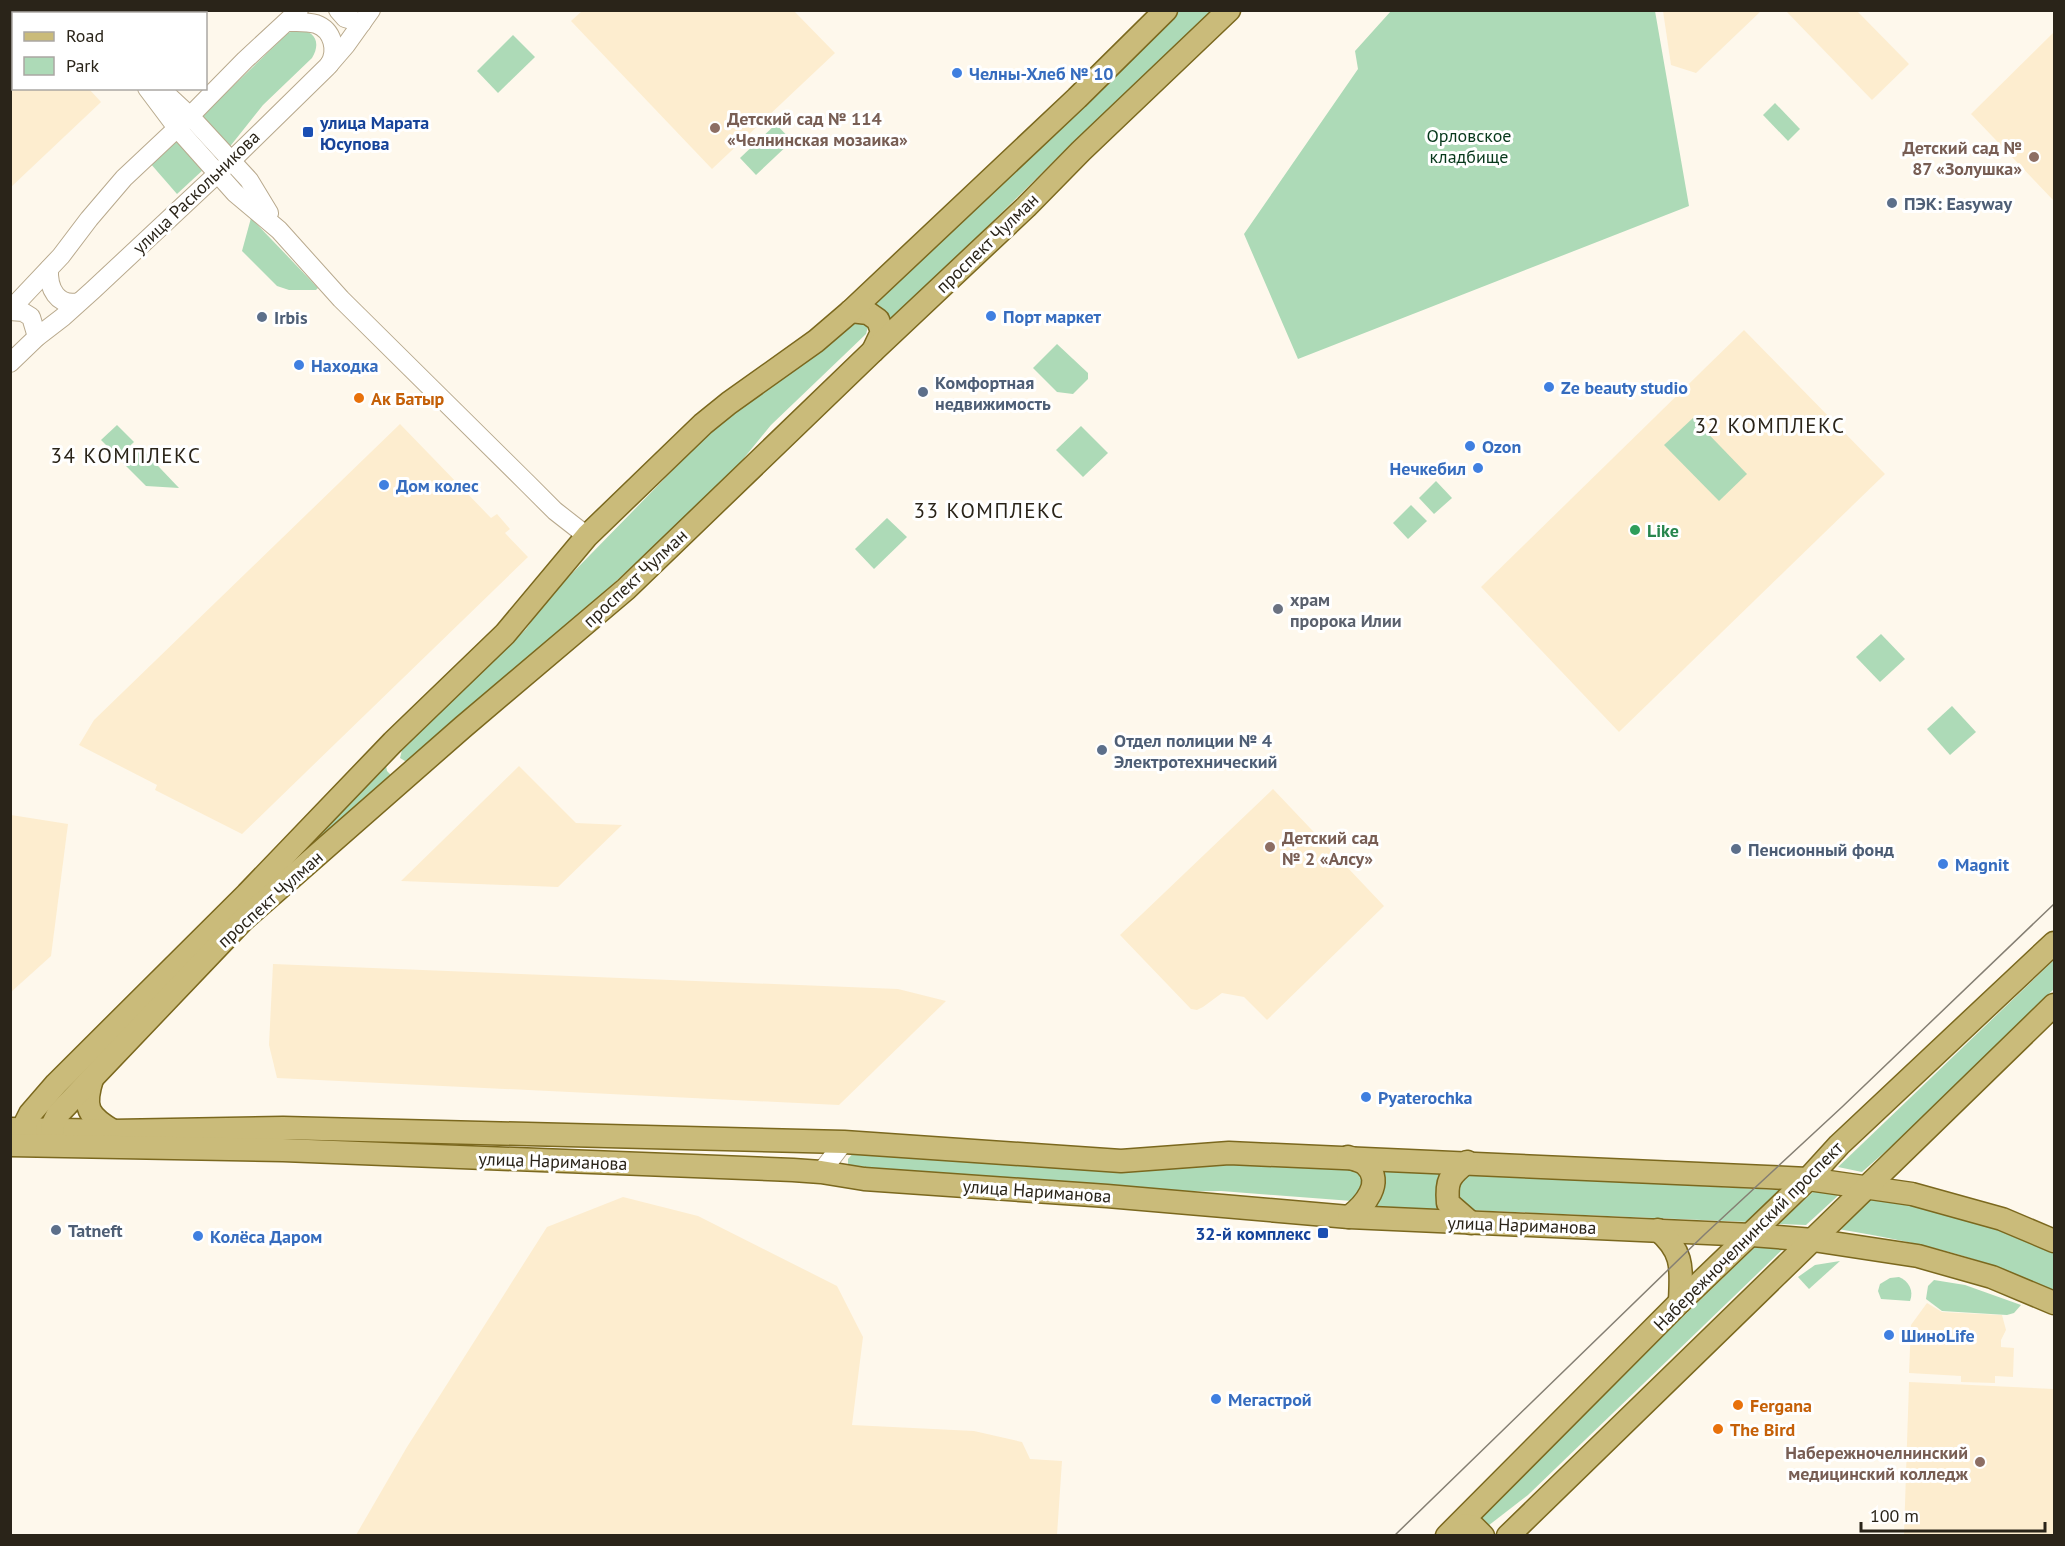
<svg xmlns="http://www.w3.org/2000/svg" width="2065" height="1546" font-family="'PT Sans',sans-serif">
<rect width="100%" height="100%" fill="#fef8ec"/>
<g fill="#fdedcf">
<path d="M 10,11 L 19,11 L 21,13 L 14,14 L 14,88 L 89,89 L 101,102 L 11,187 Z"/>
<path d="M 582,11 L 794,11 L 835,53 L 712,169 L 571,21 Z"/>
<path d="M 1663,11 L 1663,10 L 1761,11 L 1696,73 L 1671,65 Z"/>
<path d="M 1786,11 L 1857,11 L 1909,64 L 1872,100 Z"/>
<path d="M 2054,32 L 2054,201 L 1971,114 Z"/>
<path d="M 1744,330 L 1885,474 L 1619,732 L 1481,587 Z"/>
<path d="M 400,424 L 491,518 L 497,514 L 510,529 L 505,533 L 528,557 L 242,834 L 155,790 L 157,785 L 79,745 L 94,720 Z"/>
<path d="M 519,766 L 576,823 L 622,825 L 558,887 L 401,881 Z"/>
<path d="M 1273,789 L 1384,906 L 1267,1020 L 1244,997 L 1222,993 L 1203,1007 L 1197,1010 L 1191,1009 L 1120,935 Z"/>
<path d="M 11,815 L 68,824 L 51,956 L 11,992 Z"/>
<path d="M 273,964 L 898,989 L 946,1001 L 839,1105 L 277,1078 L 269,1045 Z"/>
<path d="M 623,1197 L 698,1216 L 837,1286 L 863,1337 L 852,1425 L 974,1431 L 1022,1442 L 1030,1459 L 1062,1461 L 1057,1535 L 356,1535 L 407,1447 L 547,1227 Z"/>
<path d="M 1927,1303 L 1942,1312 L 2002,1315 L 2006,1330 L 2001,1340 L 2001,1347 L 2014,1348 L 2013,1377 L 1995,1376 L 1995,1383 L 1961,1382 L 1961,1376 L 1909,1373 L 1911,1325 Z"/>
<path d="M 1909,1382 L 2054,1389 L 2054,1535 L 1904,1535 Z"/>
</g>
<g fill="#addab7">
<path d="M 1177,11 L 1211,11 L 1072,143 L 889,324 L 867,306 Z"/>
<path d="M 1391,11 L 1655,11 L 1689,206 L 1298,359 L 1244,234 L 1358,69 L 1355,51 Z"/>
<path d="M 296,30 C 316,30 321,43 312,58 L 263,105 L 228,149 L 200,118 L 288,33 Z"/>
<path d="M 513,35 L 535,57 L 498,93 L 477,71 Z"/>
<path d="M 1775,103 L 1800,129 L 1788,141 L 1763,115 Z"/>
<path d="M 776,124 L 792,141 L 756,175 L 740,158 Z"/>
<path d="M 177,139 L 204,169 L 177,194 L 150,163 Z"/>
<path d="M 251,218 L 318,288 L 316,290 L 289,290 L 277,286 L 242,251 Z"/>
<path d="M 856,320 L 865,321 L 868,327 L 866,334 L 771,425 L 726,480 L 589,606 L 415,759 L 405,761 L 400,758 L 402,750 L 526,629 L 548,598 L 716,426 Z"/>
<path d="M 1057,344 L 1088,373 L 1088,379 L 1073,394 L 1057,392 L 1033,368 Z"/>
<path d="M 1693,418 L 1747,474 L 1719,501 L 1664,445 Z"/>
<path d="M 117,425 L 134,442 L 118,457 L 101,440 Z"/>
<path d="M 1081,426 L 1108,453 L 1083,477 L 1056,450 Z"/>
<path d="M 140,447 L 179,488 L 146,486 L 123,463 Z"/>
<path d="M 1436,481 L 1452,498 L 1434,514 L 1419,498 Z"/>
<path d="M 1411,505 L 1427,521 L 1408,539 L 1393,523 Z"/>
<path d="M 887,518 L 907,537 L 874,569 L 855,549 Z"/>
<path d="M 1881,634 L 1905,659 L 1880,682 L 1856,657 Z"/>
<path d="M 1952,706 L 1976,732 L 1950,755 L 1927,729 Z"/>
<path d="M 385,760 L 387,771 L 393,777 L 53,1101 Z"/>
<path d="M 2054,960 L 2054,989 L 1894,1144 L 1862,1172 L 1838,1167 Z"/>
<path d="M 855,1151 L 1358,1168 L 1365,1184 L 1352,1201 L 1221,1191 L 1144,1192 L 852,1167 L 848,1164 L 848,1159 Z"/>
<path d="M 1375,1166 L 1447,1166 L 1449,1214 L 1370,1209 Z"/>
<path d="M 1473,1174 L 1779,1190 L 1749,1222 L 1465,1210 L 1458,1202 L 1457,1183 L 1463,1177 Z"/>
<path d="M 1815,1190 L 1842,1192 L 1806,1225 L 1778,1224 Z"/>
<path d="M 1871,1196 C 1933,1209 1996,1226 2054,1252 L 2054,1292 C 2028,1280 2001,1268 1973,1259 C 1929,1245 1884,1237 1838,1229 Z"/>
<path d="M 1756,1246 L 1784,1248 L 1528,1495 L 1484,1529 L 1474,1519 Z"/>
<path d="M 1840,1261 L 1809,1289 L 1798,1277 L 1815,1265 Z"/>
<path d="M 1899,1277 C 1909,1281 1914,1291 1910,1301 L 1881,1299 L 1878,1291 L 1880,1284 L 1890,1278 Z"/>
<path d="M 1934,1280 L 1965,1285 L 2021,1305 L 2014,1313 L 2007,1315 L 1942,1311 L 1926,1299 L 1928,1286 Z"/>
</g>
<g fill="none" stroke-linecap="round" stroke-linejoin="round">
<g stroke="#b8a98d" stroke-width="20">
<g id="minor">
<path d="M 85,10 L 88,14"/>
<path d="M 338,10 L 345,18 L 362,23"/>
<path d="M 287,22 C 296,22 307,21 316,24 C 333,30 338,51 329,65"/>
<path d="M 147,88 L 177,128 L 235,193 L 279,230 L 341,299 L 528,484 L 555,511 L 587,536"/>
<path d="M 160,88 L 190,116 L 249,180 L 269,213"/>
<path d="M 49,269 C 48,288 57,307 79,302"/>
<path d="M 10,310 L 61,256 L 89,219 L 124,178 L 190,116 L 245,60 L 299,10"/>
<path d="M 10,311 L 23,312 L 31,317 L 37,337"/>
<path d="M 10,363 L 37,337 L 63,317 L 93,290 L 231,161 L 327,67 L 346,45 L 371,10"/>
<path d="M 821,1172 L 844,1142"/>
</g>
</g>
<g stroke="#7b681e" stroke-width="25">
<g id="major">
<path d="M 851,311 L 868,313 L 878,320 L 882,332 L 873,351"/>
<path d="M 92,1079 C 83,1108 88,1116 113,1131"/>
<path d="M 10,1129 L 113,1131 L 283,1128 L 844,1142 L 1121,1161 L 1229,1153 L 1767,1177 L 1808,1179 L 1912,1194 L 2002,1219 L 2054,1241"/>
<path d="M 25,1142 L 26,1122 L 30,1114 L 56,1084 L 247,894 L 393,742 L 505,634 L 587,536 L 703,424 L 729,403 L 816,341 L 851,311 L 1077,98 L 1166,10"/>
<path d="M 52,1142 L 53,1124 L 58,1114 L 243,920 L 463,727 L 626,589 L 873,351 L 1026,207 L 1081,151 L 1229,10"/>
<path d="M 10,1145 L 283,1150 L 793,1170 L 821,1172 L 864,1179 L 1107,1196 L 1349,1217 L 1752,1235 L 1813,1240 L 1918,1256 L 1992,1277 L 2054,1303"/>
<path d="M 1348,1157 C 1353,1159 1362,1161 1366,1165 C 1385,1182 1364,1206 1349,1217"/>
<path d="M 1467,1162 C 1449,1176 1446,1181 1448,1203 L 1471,1223"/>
<path d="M 1658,1230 C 1685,1253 1681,1270 1680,1302"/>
<path d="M 1447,1536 L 1680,1302 L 1808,1179 L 1839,1145 L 2054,943"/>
<path d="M 1450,1536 L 1465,1525 L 1474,1527 L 1483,1536"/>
<path d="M 1508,1536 L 2054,1005"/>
</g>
</g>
<use href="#minor" stroke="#fff" stroke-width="18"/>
<use href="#major" stroke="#cabb7a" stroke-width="22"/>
<path stroke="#857f73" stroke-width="1.5" d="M 1394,1536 L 1705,1234 L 1842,1107 L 2054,904"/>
</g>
<g fill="#3f7fe0" stroke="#fff" stroke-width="2">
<circle cx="957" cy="73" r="6"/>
<circle cx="991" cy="316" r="6"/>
<circle cx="299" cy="365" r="6"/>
<circle cx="1549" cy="387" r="6"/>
<circle cx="1470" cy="446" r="6"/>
<circle cx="1478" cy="468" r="6"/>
<circle cx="384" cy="485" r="6"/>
<circle cx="1943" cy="864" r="6"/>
<circle cx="1366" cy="1097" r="6"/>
<circle cx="198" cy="1236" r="6"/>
<circle cx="1889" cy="1335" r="6"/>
<circle cx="1216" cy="1399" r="6"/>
</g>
<g fill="#8d6e63" stroke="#fff" stroke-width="2">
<circle cx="715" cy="128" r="6"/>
<circle cx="2034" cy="157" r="6"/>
<circle cx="1270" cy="847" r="6"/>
<circle cx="1980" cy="1462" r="6"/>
</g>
<g fill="#1a4fb4" stroke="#fff" stroke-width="2">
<rect x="302" y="126" width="12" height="12" rx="3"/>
<rect x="1317" y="1227" width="12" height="12" rx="3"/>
</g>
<g fill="#5c6f8a" stroke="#fff" stroke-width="2">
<circle cx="1892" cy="203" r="6"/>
<circle cx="262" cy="317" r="6"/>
<circle cx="923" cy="392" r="6"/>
<circle cx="1102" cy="750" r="6"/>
<circle cx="1736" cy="849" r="6"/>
<circle cx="56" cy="1230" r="6"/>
</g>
<g fill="#e8710a" stroke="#fff" stroke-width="2">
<circle cx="359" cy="398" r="6"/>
<circle cx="1738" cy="1405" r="6"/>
<circle cx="1718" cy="1429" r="6"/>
</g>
<circle fill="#2e9e5b" stroke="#fff" stroke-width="2" cx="1635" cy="530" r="6"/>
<circle fill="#6b7280" stroke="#fff" stroke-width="2" cx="1278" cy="609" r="6"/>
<g text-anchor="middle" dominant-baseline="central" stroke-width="6" stroke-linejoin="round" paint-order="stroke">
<g font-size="18" font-weight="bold" fill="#366cbe" stroke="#fff" text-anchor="start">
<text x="969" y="73">Челны-Хлеб № 10</text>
<text x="1003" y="316">Порт маркет</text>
<text x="311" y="365">Находка</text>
<text x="1561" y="387">Zе beauty studio</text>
<text x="1482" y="446">Ozon</text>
<text x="1466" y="468" text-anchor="end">Нечкебил</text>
<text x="396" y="485">Дом колес</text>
<text x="1955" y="864">Magnit</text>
<text x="1378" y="1097">Pyaterochka</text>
<text x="210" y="1236">Колёса Даром</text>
<text x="1901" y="1335">ШиноLife</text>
<text x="1228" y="1399">Мегастрой</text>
</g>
<g font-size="18" font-weight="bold" fill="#785e54" stroke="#fff" text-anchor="start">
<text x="727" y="118">Детский сад № 114<tspan x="727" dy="21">«Челнинская мозаика»</tspan></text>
<text x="2022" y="147" text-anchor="end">Детский сад №<tspan x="2022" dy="21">87 «Золушка»</tspan></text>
<text x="1282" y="837">Детский сад<tspan x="1282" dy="21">№ 2 «Алсу»</tspan></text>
<text x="1968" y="1452" text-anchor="end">Набережночелнинский<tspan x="1968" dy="21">медицинский колледж</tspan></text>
</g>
<g font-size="18" font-weight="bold" fill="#164399" stroke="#fff" text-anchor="start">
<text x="320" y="122">улица Марата<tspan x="320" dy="21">Юсупова</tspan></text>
<text x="1311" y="1233" text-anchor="end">32-й комплекс</text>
</g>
<g font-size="18" fill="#07381b" stroke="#fff">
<text x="1469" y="135">Орловское<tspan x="1469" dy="21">кладбище</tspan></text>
</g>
<g font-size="18" fill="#2a2419" stroke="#fff">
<text transform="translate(196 192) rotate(-44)">улица Раскольникова</text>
<text transform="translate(987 243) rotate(-44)">проспект Чулман</text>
<text transform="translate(635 578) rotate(-43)">проспект Чулман</text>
<text transform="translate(270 899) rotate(-42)">проспект Чулман</text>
<text transform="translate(553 1161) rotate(2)">улица Нариманова</text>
<text transform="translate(1037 1191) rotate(4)">улица Нариманова</text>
<text transform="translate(1522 1225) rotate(2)">улица Нариманова</text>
<text transform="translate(1748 1236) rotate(-45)">Набережночелнинский проспект</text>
</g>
<g font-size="18" font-weight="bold" fill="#4e5e75" stroke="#fff" text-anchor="start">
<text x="1904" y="203">ПЭК: Easyway</text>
<text x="274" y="317">Irbis</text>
<text x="935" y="382">Комфортная<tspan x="935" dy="21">недвижимость</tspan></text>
<text x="1114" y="740">Отдел полиции № 4<tspan x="1114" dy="21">Электротехнический</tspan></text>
<text x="1748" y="849">Пенсионный фонд</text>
<text x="68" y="1230">Tatneft</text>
</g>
<g font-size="18" font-weight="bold" fill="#c56008" stroke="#fff" text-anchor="start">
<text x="371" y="398">Ак Батыр</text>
<text x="1750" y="1405">Fergana</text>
<text x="1730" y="1429">The Bird</text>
</g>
<g font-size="18" font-weight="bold" fill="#27864d" stroke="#fff" text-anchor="start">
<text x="1647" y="530">Like</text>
</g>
<g font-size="18" font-weight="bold" fill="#5b616d" stroke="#fff" text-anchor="start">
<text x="1290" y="599">храм<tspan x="1290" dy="21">пророка Илии</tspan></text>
</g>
<g font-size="21" letter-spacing="1.5" fill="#2a2419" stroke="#fff">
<text x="1770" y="425">32 КОМПЛЕКС</text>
<text x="126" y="455">34 КОМПЛЕКС</text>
<text x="989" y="510">33 КОМПЛЕКС</text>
</g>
</g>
<rect width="2065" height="1546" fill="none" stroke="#2a2419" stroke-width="24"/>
<rect x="12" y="12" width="195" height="78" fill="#ffffff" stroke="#aaa7a3" stroke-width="1.5"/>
<rect x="24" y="32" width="30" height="9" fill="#cabb7a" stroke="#aaa7a3" stroke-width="1.5"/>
<text x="66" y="42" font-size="18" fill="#2a2419">Road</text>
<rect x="24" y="57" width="30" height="18" fill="#addab7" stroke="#aaa7a3" stroke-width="1.5"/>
<text x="66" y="72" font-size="18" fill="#2a2419">Park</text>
<path d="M1861 1522v9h184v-9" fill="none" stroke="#2a2419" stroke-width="3"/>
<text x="1870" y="1522" font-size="18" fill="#2a2419" stroke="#ffffff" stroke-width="4.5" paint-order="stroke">100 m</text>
</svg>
